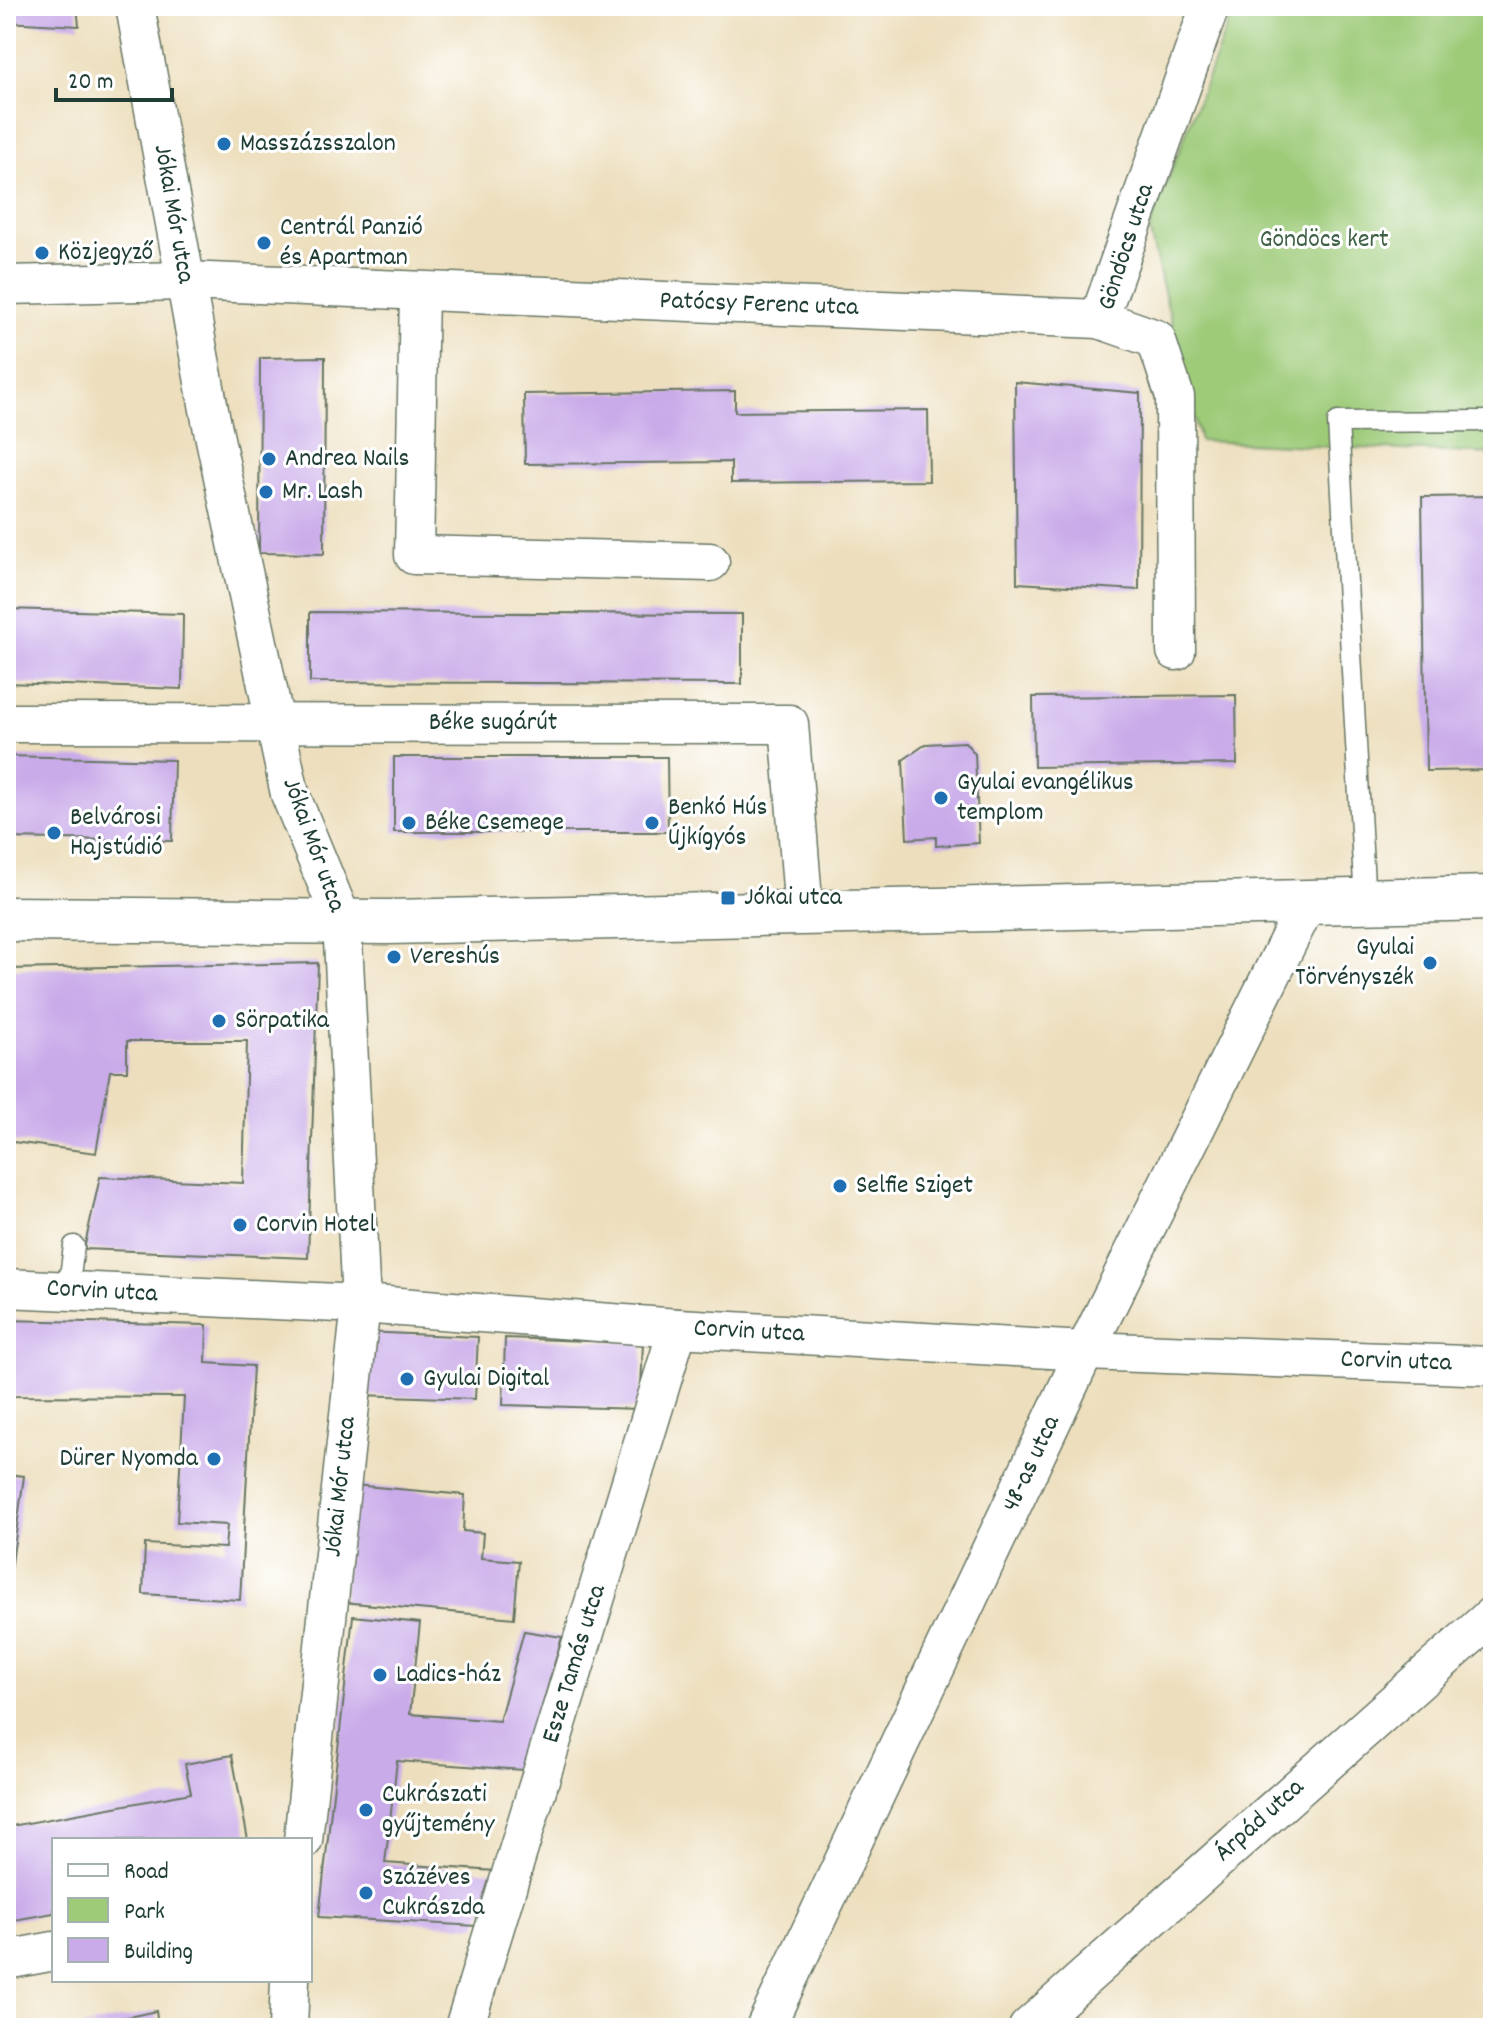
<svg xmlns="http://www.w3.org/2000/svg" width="1499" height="2034" font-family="Dekko,sans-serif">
<rect width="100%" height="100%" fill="#fff"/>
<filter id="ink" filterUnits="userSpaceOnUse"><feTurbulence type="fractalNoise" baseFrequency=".0125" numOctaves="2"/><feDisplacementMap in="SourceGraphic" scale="16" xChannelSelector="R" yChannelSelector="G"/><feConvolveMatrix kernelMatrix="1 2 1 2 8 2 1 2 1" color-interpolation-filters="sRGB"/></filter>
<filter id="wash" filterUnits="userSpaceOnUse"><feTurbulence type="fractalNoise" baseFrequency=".006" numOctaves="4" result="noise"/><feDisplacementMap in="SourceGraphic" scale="32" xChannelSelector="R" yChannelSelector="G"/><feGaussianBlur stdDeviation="1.8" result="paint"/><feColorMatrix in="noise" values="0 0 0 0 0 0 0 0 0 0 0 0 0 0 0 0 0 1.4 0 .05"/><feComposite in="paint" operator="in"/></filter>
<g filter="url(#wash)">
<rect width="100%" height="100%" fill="#eddfbd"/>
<path fill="#9dcb78" stroke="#5e8456" stroke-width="2" d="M 1235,6 L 1493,6 L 1493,454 L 1200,441 L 1149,229 Z"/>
<g id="blocks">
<g fill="#c9abe9">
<path d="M 6,6 L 77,6 L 79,26 L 6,22 Z"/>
<path d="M 325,357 L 324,554 L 259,553 L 260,358 Z"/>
<path d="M 1015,382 L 1140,393 L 1139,590 L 1017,583 Z"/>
<path d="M 735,391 L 735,412 L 928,410 L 929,481 L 731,483 L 731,462 L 525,464 L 524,394 Z"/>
<path d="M 1493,496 L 1493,770 L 1426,771 L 1422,497 Z"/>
<path d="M 6,609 L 183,614 L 182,689 L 6,683 Z"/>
<path d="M 310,612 L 742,614 L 742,684 L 310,682 Z"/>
<path d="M 1236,695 L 1237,764 L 1034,767 L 1033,697 Z"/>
<path d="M 965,742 L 975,754 L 979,843 L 936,846 L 936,837 L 907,839 L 903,760 L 926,744 Z"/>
<path d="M 6,756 L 174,760 L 172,841 L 6,838 Z"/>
<path d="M 394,757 L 667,757 L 668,832 L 394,832 Z"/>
<path d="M 318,963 L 308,1258 L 84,1249 L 100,1177 L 243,1183 L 247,1041 L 127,1041 L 127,1071 L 110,1071 L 96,1153 L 6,1141 L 6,969 Z"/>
<path d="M 6,1320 L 207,1325 L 206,1363 L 253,1366 L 240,1600 L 143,1594 L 145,1544 L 225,1548 L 227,1525 L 177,1522 L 184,1397 L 6,1396 Z"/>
<path d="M 363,1332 L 478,1337 L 475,1399 L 360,1395 Z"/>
<path d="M 505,1338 L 643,1343 L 640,1409 L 503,1405 Z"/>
<path d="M 6,1474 L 24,1476 L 8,1592 L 6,1592 Z"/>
<path d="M 353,1485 L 465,1495 L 463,1531 L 483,1533 L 481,1558 L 519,1561 L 514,1618 L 343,1602 Z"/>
<path d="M 353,1616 L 420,1623 L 410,1714 L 499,1721 L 524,1631 L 562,1637 L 524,1770 L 397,1761 L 385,1863 L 495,1871 L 477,1926 L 319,1917 Z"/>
<path d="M 232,1755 L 248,1840 L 54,1840 L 54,1913 L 8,1921 L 6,1827 L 191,1793 L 185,1764 Z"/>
<path d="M 156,2011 L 158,2025 L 185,2020 L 196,2028 L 78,2028 Z"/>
</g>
</g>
</g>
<g filter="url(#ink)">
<use href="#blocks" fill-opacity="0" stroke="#677664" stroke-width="2"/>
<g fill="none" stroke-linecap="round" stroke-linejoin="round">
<g stroke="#677664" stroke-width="23">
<g id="service">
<path d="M 1365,902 L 1338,422 L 1493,421"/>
<path d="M 68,1291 L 74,1246"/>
</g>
</g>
<g stroke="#677664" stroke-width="41">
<g id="minor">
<path d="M 135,6 L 211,420 L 290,794 L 342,920 L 361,1304 L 303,1840"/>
<path d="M 6,285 L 185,281 L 1099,319"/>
<path d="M 419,292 L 414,555 L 710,562"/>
<path d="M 1176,651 L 1175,397 L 1156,339 L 1099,319 L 1210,6"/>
<path d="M 6,723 L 789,724 L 804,913"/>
<path d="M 6,1288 L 361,1304 L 678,1328 L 1085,1351 L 1493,1366"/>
<path d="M 6,1960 L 54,1951"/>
<path d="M 288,2028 L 290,1980"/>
<path d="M 464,2028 L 678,1328"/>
<path d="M 765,2028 L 1085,1351 L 1307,903"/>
<path d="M 1028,2028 L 1493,1615"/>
</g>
</g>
<g stroke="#677664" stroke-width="47">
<path id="tertiary" d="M 6,919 L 388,922 L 1493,898"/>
</g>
<use href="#service" stroke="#fff" stroke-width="20"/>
<use href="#minor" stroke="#fff" stroke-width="38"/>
<use href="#tertiary" stroke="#fff" stroke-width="44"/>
</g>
</g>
<g fill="#1f6fb2" stroke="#fff" stroke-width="3">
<circle cx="224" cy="144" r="8"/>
<circle cx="264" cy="243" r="8"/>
<circle cx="42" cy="253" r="8"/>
<circle cx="269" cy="459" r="8"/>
<circle cx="266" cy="492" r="8"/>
<circle cx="941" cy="798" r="8"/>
<circle cx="409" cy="823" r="8"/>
<circle cx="652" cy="823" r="8"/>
<circle cx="54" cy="833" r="8"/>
<rect x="720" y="890" width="16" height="16" rx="4"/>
<circle cx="394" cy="957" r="8"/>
<circle cx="1430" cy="963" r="8"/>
<circle cx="219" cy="1021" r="8"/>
<circle cx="840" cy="1186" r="8"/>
<circle cx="240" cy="1225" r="8"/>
<circle cx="407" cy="1379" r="8"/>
<circle cx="214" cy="1459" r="8"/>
<circle cx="380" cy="1675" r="8"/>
<circle cx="366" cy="1810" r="8"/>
<circle cx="366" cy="1893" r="8"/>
</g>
<g text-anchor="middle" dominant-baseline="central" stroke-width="6" stroke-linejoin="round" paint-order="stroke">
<g font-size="26" fill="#1f3d34" stroke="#fff" text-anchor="start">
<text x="240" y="144">Masszázsszalon</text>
<text x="280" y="228">Centrál Panzió<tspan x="280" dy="30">és Apartman</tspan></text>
<text x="58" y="253">Közjegyző</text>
<text x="285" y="459">Andrea Nails</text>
<text x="282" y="492">Mr. Lash</text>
<text x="957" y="783">Gyulai evangélikus<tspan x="957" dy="30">templom</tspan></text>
<text x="668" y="808">Benkó Hús<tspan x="668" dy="30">Újkígyós</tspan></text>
<text x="70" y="818">Belvárosi<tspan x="70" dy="30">Hajstúdió</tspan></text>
<text x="425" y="823">Béke Csemege</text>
<text x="744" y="898">Jókai utca</text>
<text x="1414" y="948" text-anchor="end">Gyulai<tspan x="1414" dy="30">Törvényszék</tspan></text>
<text x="410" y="957">Vereshús</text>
<text x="235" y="1021">Sörpatika</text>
<text x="856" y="1186">Selfie Sziget</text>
<text x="256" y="1225">Corvin Hotel</text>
<text x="423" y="1379">Gyulai Digital</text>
<text x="198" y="1459" text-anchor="end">Dürer Nyomda</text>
<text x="396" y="1675">Ladics-ház</text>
<text x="382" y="1795">Cukrászati<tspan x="382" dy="30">gyűjtemény</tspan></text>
<text x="382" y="1878">Százéves<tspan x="382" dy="30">Cukrászda</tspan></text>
</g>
<g font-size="26" fill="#1f3d34" stroke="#fff">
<text transform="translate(173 214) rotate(80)">Jókai Mór utca</text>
<text transform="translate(1127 247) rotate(-72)">Göndöcs utca</text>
<text transform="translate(759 305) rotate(2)">Patócsy Ferenc utca</text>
<text x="493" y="723">Béke sugárút</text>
<text transform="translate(313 845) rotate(70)">Jókai Mór utca</text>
<text transform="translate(102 1292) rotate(3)">Corvin utca</text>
<text transform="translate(749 1332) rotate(3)">Corvin utca</text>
<text transform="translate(1396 1362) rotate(2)">Corvin utca</text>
<text transform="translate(1032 1464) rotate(-65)">48-as utca</text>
<text transform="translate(341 1487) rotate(-84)">Jókai Mór utca</text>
<text transform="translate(575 1664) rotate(-73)">Esze Tamás utca</text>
<text transform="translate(1260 1821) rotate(-42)">Árpád utca</text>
</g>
<g font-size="26" fill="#3e6045" stroke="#fff">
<text x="1324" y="240">Göndöcs kert</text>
</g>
</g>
<rect width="1499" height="2034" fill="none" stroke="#fff" stroke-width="32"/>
<rect x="52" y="1838" width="260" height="144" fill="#ffffff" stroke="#a5b1ae" stroke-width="2"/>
<rect x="68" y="1864" width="40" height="12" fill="#ffffff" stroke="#a5b1ae" stroke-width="2"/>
<text x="124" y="1878" font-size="24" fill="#1f3d34">Road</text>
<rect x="68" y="1898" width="40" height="24" fill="#9dcb78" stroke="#a5b1ae" stroke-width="2"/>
<text x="124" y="1918" font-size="24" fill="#1f3d34">Park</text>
<rect x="68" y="1938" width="40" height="24" fill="#c9abe9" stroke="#a5b1ae" stroke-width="2"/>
<text x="124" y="1958" font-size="24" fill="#1f3d34">Building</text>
<path d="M56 88v12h116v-12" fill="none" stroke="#1f3d34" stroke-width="4"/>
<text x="68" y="88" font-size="24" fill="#1f3d34" stroke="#ffffff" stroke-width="6" paint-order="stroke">20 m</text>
</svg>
